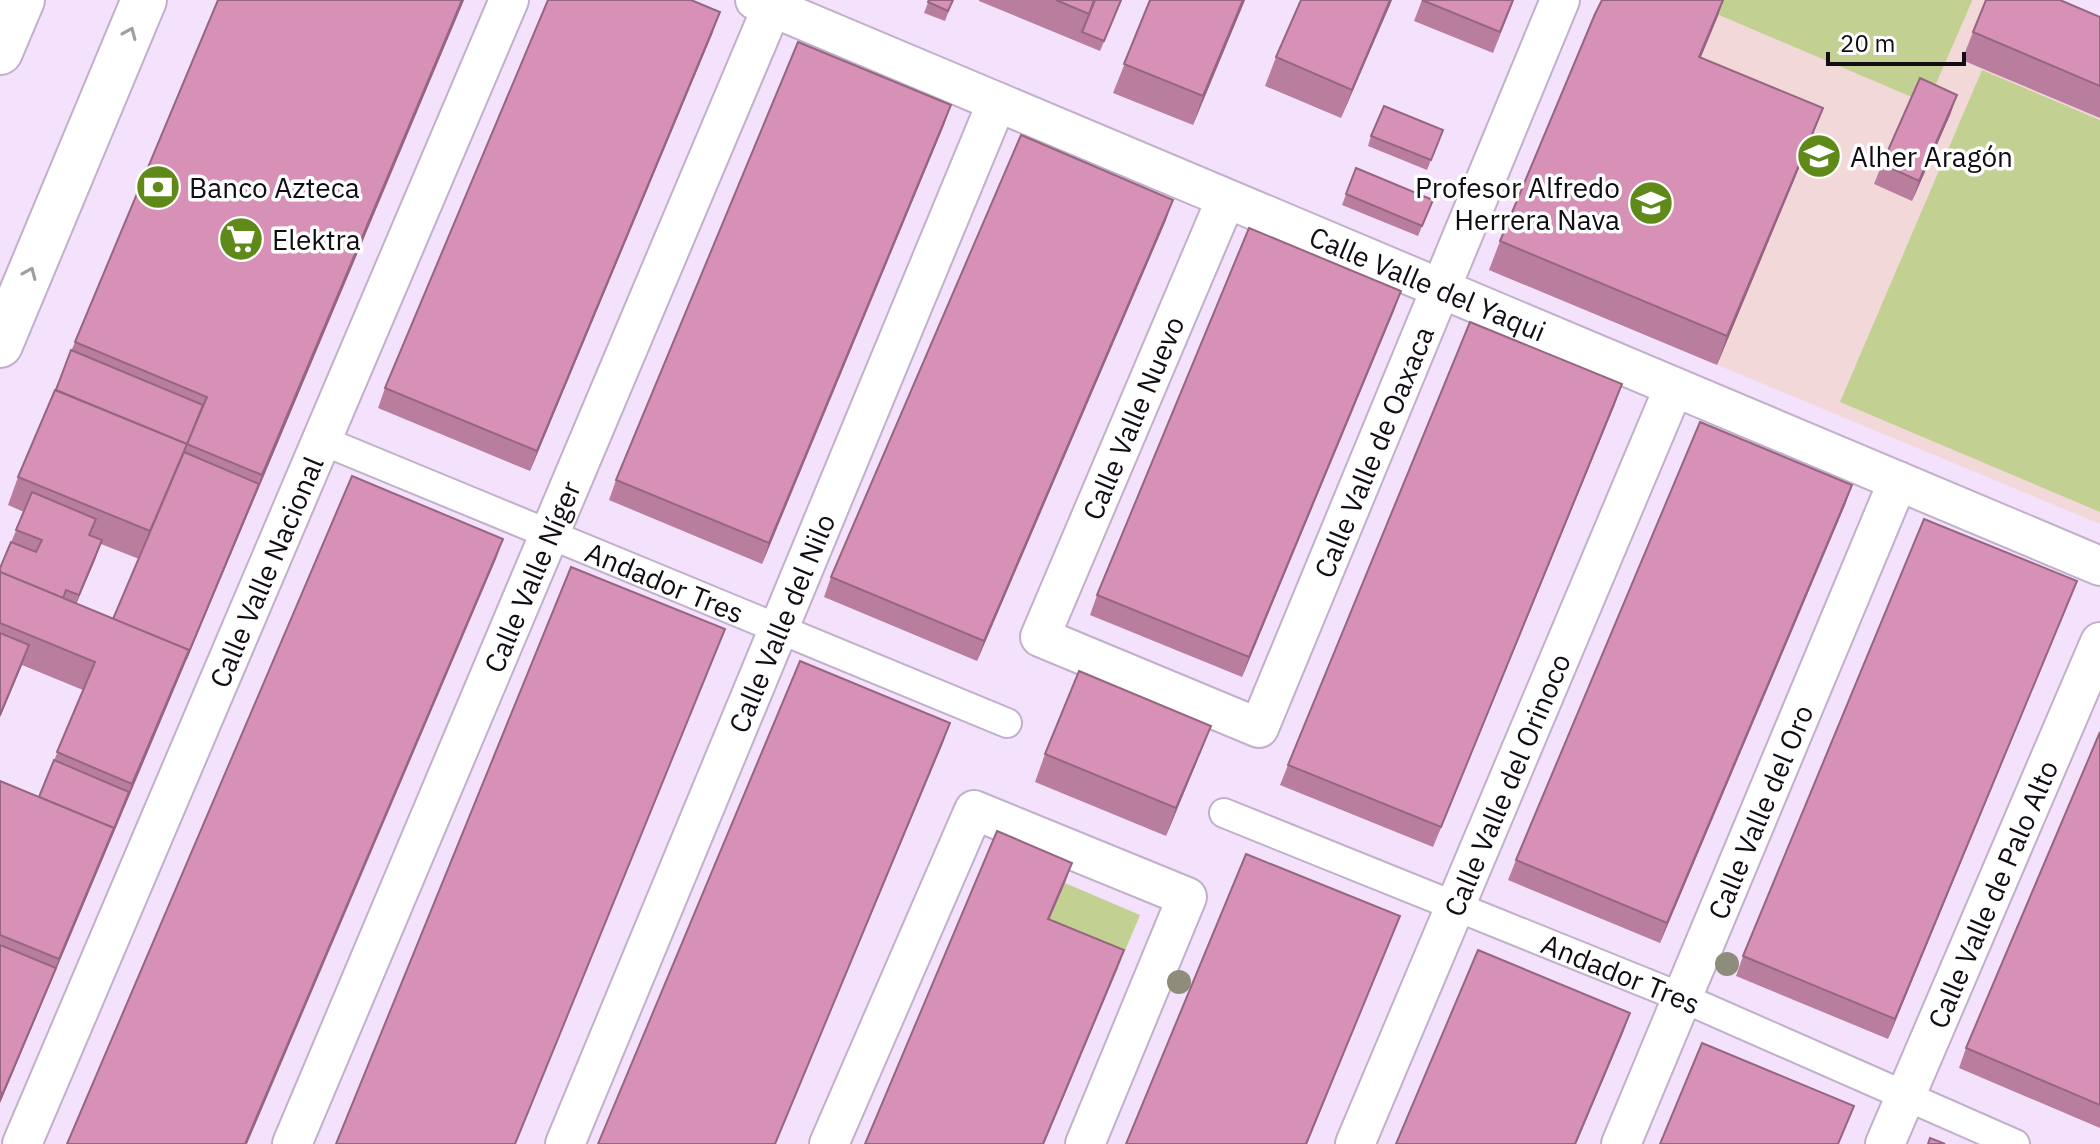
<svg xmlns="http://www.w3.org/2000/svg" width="2100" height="1144" font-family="'IBM Plex Sans',sans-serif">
<rect width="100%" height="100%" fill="#f4e2fd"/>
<path fill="#f3d8d9" d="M 1603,0 L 2005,0 L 2100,40 L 2100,524 L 1489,270 Z"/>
<g fill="#c2d191">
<path d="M 1684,0 L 1972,0 L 1972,1 L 1932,93 L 1914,98 Z"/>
<path d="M 1982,70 L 2100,120 L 2100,512 L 1840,402 Z"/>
<path d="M 1065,883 L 1140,915 L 1117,970 L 1041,939 Z"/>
</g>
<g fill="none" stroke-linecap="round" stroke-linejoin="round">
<g stroke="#c1b0c9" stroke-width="32">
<g id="pedestrian">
<path id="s1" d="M 321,440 L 1007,723"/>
<path id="s2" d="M 1224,813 L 1683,998 L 2015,1144"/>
</g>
</g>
<g stroke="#c1b0c9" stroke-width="42">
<g id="minor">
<path id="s3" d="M 755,0 L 2100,566"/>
<path id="s4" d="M 1226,199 L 1040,637 L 1259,728 L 1560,0"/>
<path id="s5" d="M 22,1144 L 509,0"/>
<path id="s6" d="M 292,1144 L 772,7"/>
<path id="s7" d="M 565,1144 L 997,102"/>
<path d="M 829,1144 L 974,810 L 1187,897 L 1085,1144"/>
<path id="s8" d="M 1355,1144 L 1674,387"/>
<path id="s9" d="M 1621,1144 L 1898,481"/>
<path id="s10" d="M 1885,1144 L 2100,642"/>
</g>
</g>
<g stroke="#c1b0c9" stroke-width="48">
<path id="secondary" d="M 0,345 L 144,0"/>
</g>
<g stroke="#c1b0c9" stroke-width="48">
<path id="motorway" d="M 0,52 L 22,0"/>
</g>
<use href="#pedestrian" stroke="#fff" stroke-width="28"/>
<use href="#minor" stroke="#fff" stroke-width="38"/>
<use href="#secondary" stroke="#fff" stroke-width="44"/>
<use href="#motorway" stroke="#fff" stroke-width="44"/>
</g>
<g fill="#8f8c7b">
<circle cx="1727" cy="964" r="12"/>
<circle cx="1179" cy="982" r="12"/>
</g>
<g fill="#b97d9d" fill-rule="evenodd">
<path d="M 464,0 L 0,1103 L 0,781 L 39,797 L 83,690 L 22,665 L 0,717 L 0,568 L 24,512 L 8,505 L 18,477 L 75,342 ZM 101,544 L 139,559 L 113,619 L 76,604 Z"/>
<path d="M 929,0 L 953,0 L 945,21 L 924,13 Z"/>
<path d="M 979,0 L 1122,0 L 1100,51 L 979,1 Z"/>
<path d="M 1150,0 L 1245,0 L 1193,125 L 1113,93 Z"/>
<path d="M 1392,0 L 1341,118 L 1265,86 L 1276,57 Z"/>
<path d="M 1422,0 L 1514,0 L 1493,53 L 1414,21 Z"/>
<path d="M 1602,0 L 1724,0 L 1700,58 L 1823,108 L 1812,137 L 1717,365 L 1489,270 L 1500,241 Z"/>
<path d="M 2100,17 L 2100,118 L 1962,60 L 1973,32 Z"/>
<path d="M 713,32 L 530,471 L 378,408 L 385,388 Z"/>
<path d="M 1957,95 L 1950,115 L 1912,201 L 1874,184 L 1882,164 Z"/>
<path d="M 944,125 L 762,564 L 609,500 L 616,480 Z"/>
<path d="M 1443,130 L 1427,170 L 1368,146 L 1371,136 Z"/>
<path d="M 1356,168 L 1433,200 L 1418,236 L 1342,205 Z"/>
<path d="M 1166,220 L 977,661 L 824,597 L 831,577 Z"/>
<path d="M 1401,291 L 1242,677 L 1090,615 L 1097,595 Z"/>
<path d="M 1615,404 L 1433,847 L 1280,785 L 1288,765 Z"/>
<path d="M 1852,485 L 1845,505 L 1660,943 L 1508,880 L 1516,860 Z"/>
<path d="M 2077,581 L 1888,1039 L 1736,976 L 1743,956 Z"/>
<path d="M 1211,726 L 1200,754 L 1166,836 L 1035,782 L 1045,754 Z"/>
<path d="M 2100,732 L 2100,1128 L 1959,1068 L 1966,1048 Z"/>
</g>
<g fill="#966680">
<path d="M 462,0 L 464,0 L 252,504 L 262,475 Z"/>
<path d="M 1243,0 L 1245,0 L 1193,125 L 1203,96 Z"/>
<path d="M 1390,0 L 1392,0 L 1341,118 L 1352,90 Z"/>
<path d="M 1723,0 L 1718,16 L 1689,86 L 1699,57 Z"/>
<path d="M 720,12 L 713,32 L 530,471 L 537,451 Z"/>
<path d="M 1957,95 L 1950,115 L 1912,201 L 1919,181 Z"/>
<path d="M 951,105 L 944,125 L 762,564 L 769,543 Z"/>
<path d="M 1823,108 L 1812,137 L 1717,365 L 1727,336 Z"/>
<path d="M 1173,200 L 1166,220 L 977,661 L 984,641 Z"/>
<path d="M 1401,291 L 1394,311 L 1242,677 L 1249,657 Z"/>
<path d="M 1622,384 L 1615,404 L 1433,847 L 1441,827 Z"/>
<path d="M 259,484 L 252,504 L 0,1103 L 0,1100 L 132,784 Z"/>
<path d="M 1852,485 L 1845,505 L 1660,943 L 1667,923 Z"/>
<path d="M 503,539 L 496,559 L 247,1144 L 245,1144 Z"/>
<path d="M 102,540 L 95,560 L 71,616 L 79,595 Z"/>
<path d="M 2077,581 L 2069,601 L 1888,1039 L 1895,1019 Z"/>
<path d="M 29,645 L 22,665 L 0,717 L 0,715 Z"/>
<path d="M 950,723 L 943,743 L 775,1144 Z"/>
<path d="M 1211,726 L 1200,754 L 1166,836 L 1176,808 Z"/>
<path d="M 1072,863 L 1065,883 L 1041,939 L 1048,919 Z"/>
<path d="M 1400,916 L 1307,1144 L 1306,1144 Z"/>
<path d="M 1124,950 L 1117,970 L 1044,1144 L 1043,1144 Z"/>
<path d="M 1630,1013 L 1623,1033 L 1576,1144 L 1575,1144 Z"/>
</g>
<g fill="#d791b7" stroke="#966680" stroke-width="2">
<path d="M 218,0 L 462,0 L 262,475 L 187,444 L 150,531 L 18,477 L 55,390 L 187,444 L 207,397 L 75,342 Z"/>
<path d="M 548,0 L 691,0 L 720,12 L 537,451 L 385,388 Z"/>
<path d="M 929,0 L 953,0 L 948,11 L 928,2 Z"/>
<path d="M 1056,0 L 1094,0 L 1089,14 Z"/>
<path d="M 1095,0 L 1121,0 L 1104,41 L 1082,32 Z"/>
<path d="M 1150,0 L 1243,0 L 1203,96 L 1124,64 Z"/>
<path d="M 1301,0 L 1390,0 L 1352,90 L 1276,57 Z"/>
<path d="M 1422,0 L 1513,0 L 1500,32 Z"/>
<path d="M 1602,0 L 1723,0 L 1699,57 L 1823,108 L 1727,336 L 1500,241 L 1595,14 Z"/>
<path d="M 1986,0 L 2060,0 L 2100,17 L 2100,86 L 1973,32 Z"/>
<path d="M 798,42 L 951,105 L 769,543 L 616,480 Z"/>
<path d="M 1920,78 L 1957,95 L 1919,181 L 1882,164 Z"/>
<path d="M 1384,106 L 1443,130 L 1431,160 L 1371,136 Z"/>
<path d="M 1021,135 L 1173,200 L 984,641 L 831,577 Z"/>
<path d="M 1356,168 L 1433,200 L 1422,226 L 1346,194 Z"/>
<path d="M 1249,228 L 1401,291 L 1249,657 L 1097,595 Z"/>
<path d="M 1470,322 L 1622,384 L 1441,827 L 1288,765 Z"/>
<path d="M 71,350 L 203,405 L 187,444 L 56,390 Z"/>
<path d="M 1700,422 L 1852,485 L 1667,923 L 1516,860 Z"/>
<path d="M 184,452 L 259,484 L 186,659 L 189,650 L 113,619 Z"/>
<path d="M 352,476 L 503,539 L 245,1144 L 67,1144 Z"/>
<path d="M 32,492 L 96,519 L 89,535 L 102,540 L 79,595 L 66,590 L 63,598 L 0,572 L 0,568 L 11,542 L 36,552 L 42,540 L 16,530 Z"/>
<path d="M 1924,519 L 2077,581 L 1895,1019 L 1743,956 Z"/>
<path d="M 571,567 L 725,629 L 515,1144 L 336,1144 Z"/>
<path d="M 0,572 L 189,650 L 132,784 L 57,752 L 95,662 L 0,623 Z"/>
<path d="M 0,633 L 29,645 L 0,715 Z"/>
<path d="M 800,661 L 950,723 L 775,1144 L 598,1144 Z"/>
<path d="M 1079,671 L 1211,726 L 1176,808 L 1045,754 Z"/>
<path d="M 2100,732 L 2100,1105 L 1966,1048 Z"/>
<path d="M 54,760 L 129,792 L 111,836 L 114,828 L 39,797 Z"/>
<path d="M 0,781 L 114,828 L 59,959 L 0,935 Z"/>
<path d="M 997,831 L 1072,863 L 1048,919 L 1124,950 L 1043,1144 L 865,1144 Z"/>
<path d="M 1246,854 L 1400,916 L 1306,1144 L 1126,1144 Z"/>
<path d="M 0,945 L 56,968 L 0,1100 L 2,1093 L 0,1092 Z"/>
<path d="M 1478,950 L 1630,1013 L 1575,1144 L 1396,1144 Z"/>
<path d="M 1702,1043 L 1854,1106 L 1838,1144 L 1660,1144 Z"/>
<path d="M 1930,1138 L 1945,1144 L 1928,1144 Z"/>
</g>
<defs><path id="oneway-chevron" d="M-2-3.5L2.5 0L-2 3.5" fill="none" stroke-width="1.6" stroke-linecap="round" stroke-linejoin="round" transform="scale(2)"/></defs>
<g stroke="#a09ea1">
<use href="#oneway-chevron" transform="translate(130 33) rotate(-67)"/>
<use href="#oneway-chevron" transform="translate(30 273) rotate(-67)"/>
</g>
<defs>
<g id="school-disc" transform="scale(2.3)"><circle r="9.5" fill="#5f8918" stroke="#fff"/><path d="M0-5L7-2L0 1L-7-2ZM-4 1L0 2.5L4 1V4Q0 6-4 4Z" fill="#fff"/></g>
<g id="bank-disc" transform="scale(2.3)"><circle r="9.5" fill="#5f8918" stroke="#fff"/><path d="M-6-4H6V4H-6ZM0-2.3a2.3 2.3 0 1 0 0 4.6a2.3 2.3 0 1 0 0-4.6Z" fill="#fff"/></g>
<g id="supermarket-disc" transform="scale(2.3)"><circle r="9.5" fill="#5f8918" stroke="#fff"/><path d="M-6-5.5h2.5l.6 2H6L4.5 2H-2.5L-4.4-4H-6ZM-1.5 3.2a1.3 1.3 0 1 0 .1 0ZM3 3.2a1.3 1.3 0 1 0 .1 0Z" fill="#fff"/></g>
</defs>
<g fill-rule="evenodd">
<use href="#school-disc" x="1819" y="156"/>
<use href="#bank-disc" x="158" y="187"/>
<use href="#school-disc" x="1651" y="203"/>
<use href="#supermarket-disc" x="241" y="239"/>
</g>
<g text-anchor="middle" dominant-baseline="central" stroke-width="7" stroke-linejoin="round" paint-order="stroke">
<g font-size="28" fill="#120c14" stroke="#fff" text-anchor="start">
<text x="1850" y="156">Alher Aragón</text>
<text x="189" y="187">Banco Azteca</text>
<text x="1620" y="187" text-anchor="end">Profesor Alfredo<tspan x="1620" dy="32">Herrera Nava</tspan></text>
<text x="272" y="239">Elektra</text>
</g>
<g font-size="28" fill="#120c14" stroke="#fff">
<text stroke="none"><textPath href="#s3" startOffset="730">Calle Valle del Yaqui</textPath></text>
<text transform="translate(1133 418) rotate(-67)">Calle Valle Nuevo</text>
<text stroke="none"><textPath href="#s4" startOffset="1012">Calle Valle de Oaxaca</textPath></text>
<text stroke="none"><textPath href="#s5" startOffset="622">Calle Valle Nacional</textPath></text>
<text stroke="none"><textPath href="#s6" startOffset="616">Calle Valle Níger</textPath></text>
<text stroke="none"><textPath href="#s1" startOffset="372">Andador Tres</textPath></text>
<text stroke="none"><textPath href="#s7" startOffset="564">Calle Valle del Nilo</textPath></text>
<text stroke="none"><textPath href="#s8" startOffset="390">Calle Valle del Orinoco</textPath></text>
<text stroke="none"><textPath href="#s9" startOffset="360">Calle Valle del Oro</textPath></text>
<text stroke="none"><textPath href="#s10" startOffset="272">Calle Valle de Palo Alto</textPath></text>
<text stroke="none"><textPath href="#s2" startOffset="428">Andador Tres</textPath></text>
</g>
</g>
<path d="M1828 52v12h136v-12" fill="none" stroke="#120c14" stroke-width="4"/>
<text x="1840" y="52" font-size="24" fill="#120c14" stroke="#ffffff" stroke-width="6" paint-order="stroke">20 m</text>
</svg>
